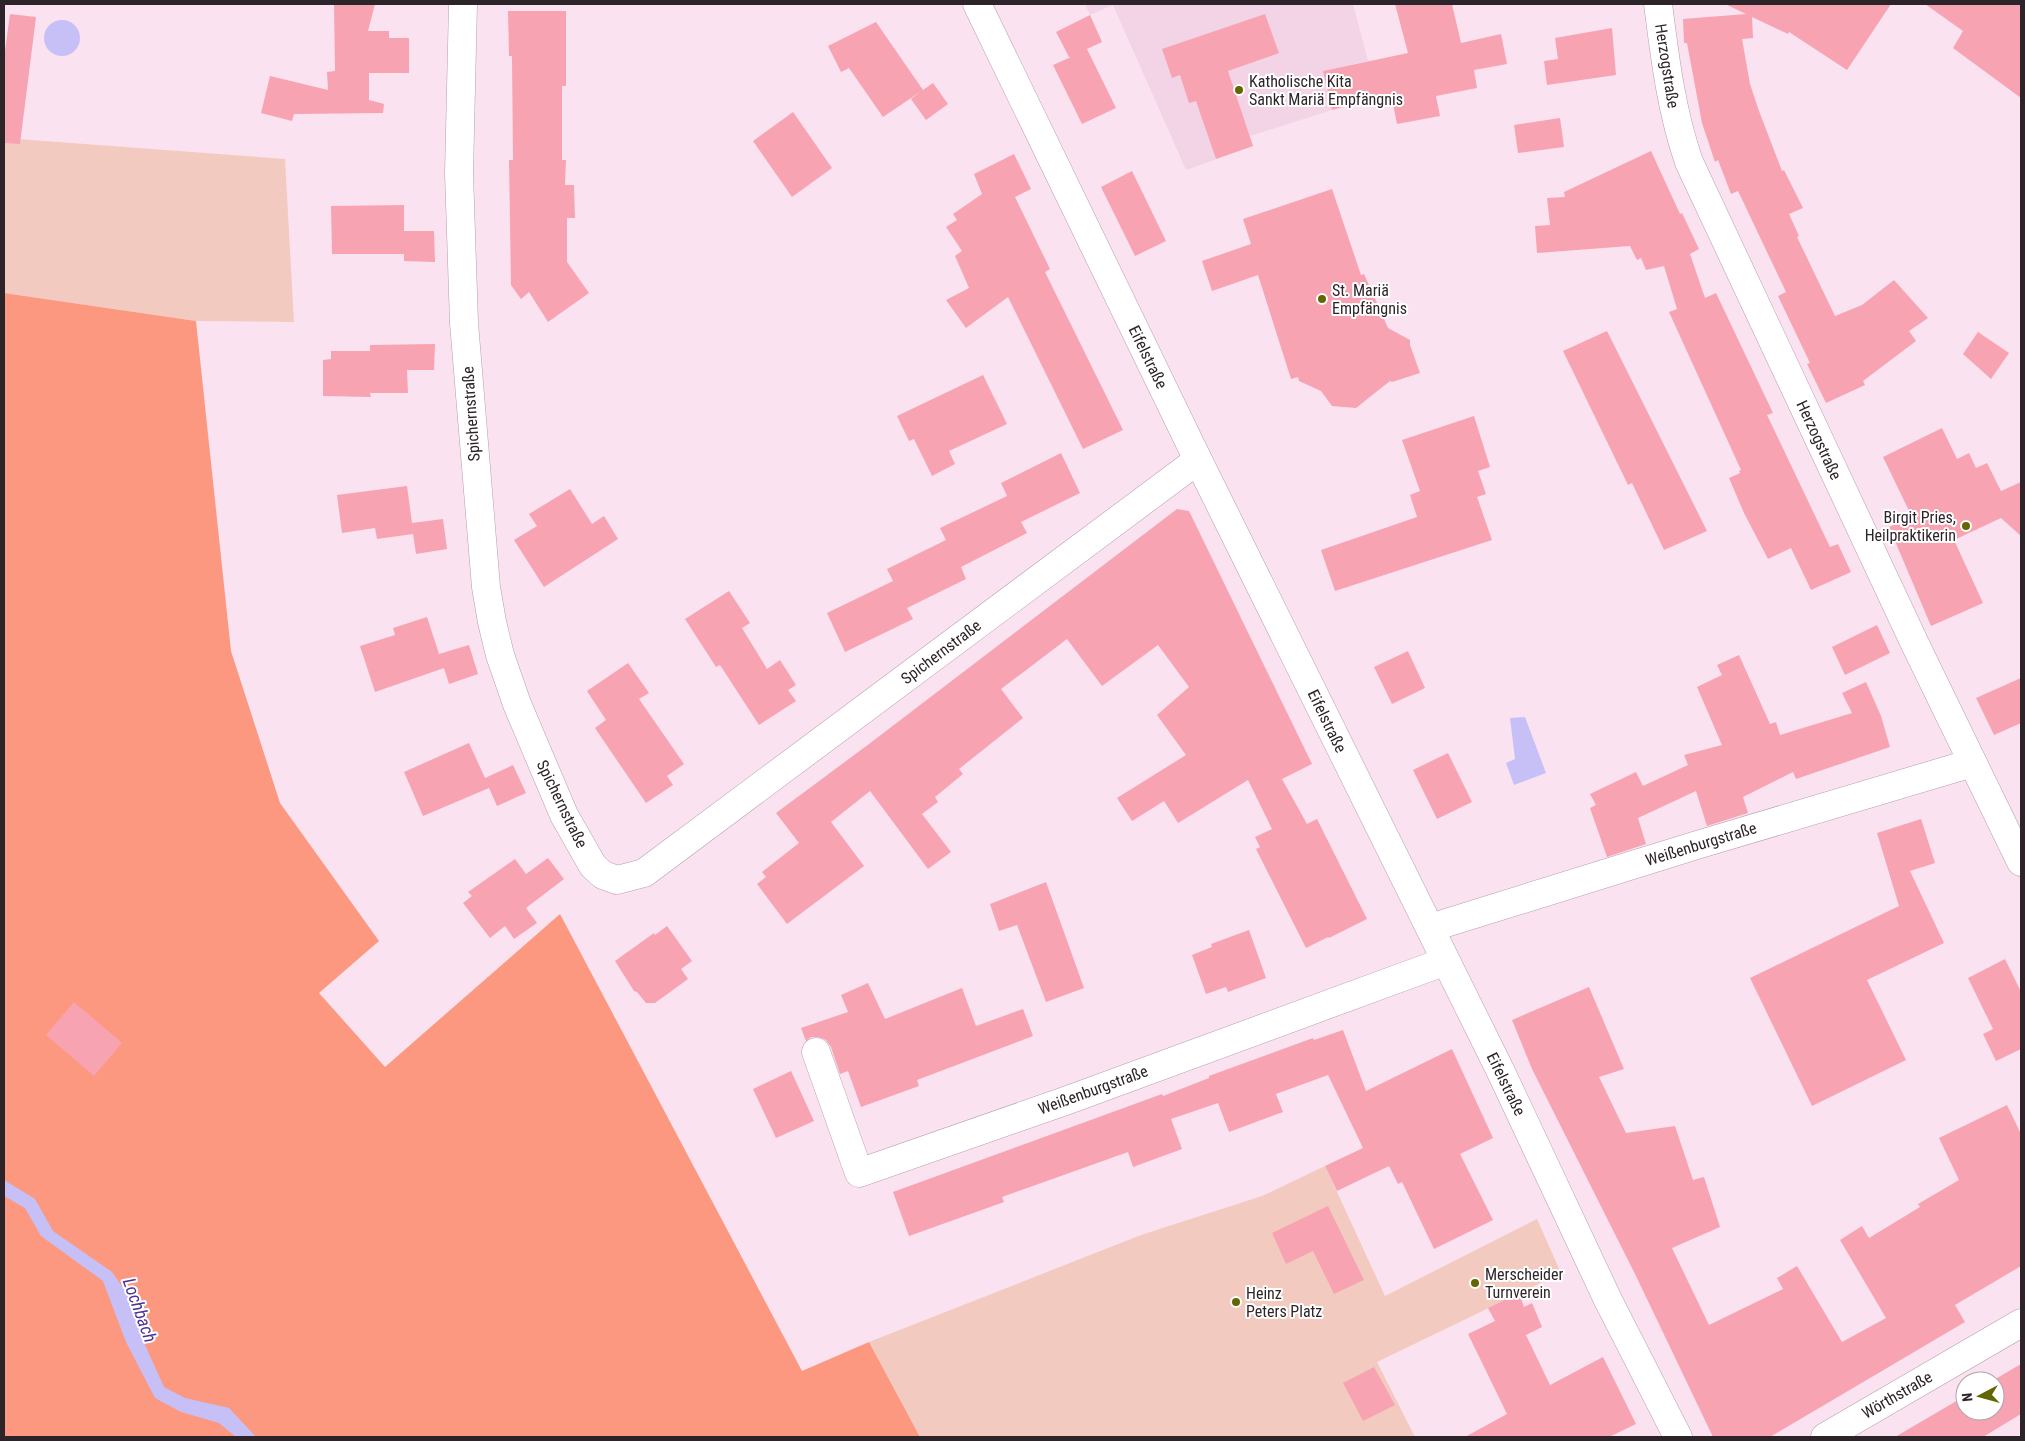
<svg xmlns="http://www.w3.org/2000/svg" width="2025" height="1441" font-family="'Roboto Condensed',sans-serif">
<rect width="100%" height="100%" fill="#fbe2f1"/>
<path fill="#f3d3e6" d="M 1085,4 L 1353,4 L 1368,61 L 1323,71 L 1332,110 L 1250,136 L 1253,146 L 1186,170 L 1113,5 L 1090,15 Z"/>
<g fill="#f3cac0">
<path d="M 4,138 L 285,159 L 294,322 L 196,321 L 4,293 Z"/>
<path d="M 1325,1166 L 1385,1296 L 1537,1219 L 1561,1273 L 1377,1362 L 1415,1437 L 920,1437 L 869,1342 L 1141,1235 L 1262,1196 Z"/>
</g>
<path fill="#fd9880" d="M 4,293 L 196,321 L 231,651 L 280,803 L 379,941 L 319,993 L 385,1067 L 560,914 L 802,1371 L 869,1342 L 920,1437 L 4,1437 Z"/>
<g fill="#c7c0f7">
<circle cx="62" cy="38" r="18"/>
<path d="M 1525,717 L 1546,773 L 1514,785 L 1506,763 L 1515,759 L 1510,718 Z"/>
<path d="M 4,1180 L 35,1199 L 53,1231 L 112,1272 L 126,1292 L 141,1336 L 164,1387 L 185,1398 L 229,1408 L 256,1437 L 236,1437 L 219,1423 L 181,1412 L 155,1398 L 126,1342 L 103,1281 L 41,1236 L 25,1208 L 4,1196 Z"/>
</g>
<g fill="#f8a3b2">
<path d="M 334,4 L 375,4 L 368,31 L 389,31 L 389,38 L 409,38 L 409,73 L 369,73 L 369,100 L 384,104 L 383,113 L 294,114 L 292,121 L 261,113 L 270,76 L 328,90 L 327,72 L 335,71 Z"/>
<path d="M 1395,4 L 1452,4 L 1461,43 L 1501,34 L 1507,64 L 1474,70 L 1477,88 L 1436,96 L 1440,116 L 1397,124 L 1391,94 L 1332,110 L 1323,71 L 1408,53 Z"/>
<path d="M 1725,4 L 1891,4 L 1847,70 L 1789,32 L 1788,34 L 1752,17 L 1753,38 L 1742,39 L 1750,84 L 1759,111 L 1782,171 L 1784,170 L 1803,208 L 1789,214 L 1799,236 L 1797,237 L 1835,316 L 1862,305 L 1894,280 L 1928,318 L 1909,331 L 1916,341 L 1863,381 L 1865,385 L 1826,403 L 1807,364 L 1810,363 L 1778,296 L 1786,292 L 1738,191 L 1731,194 L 1718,160 L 1715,162 L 1702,123 L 1687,43 L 1684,43 L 1683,19 L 1746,14 Z"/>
<path d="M 1925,4 L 2021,4 L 2021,98 L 1953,48 L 1963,31 Z"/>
<path d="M 508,11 L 566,11 L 566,86 L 562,86 L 562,160 L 566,160 L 565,185 L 574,185 L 575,218 L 567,218 L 567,262 L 589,293 L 548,322 L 529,292 L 521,299 L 511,285 L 509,160 L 513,160 L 512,56 L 509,56 Z"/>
<path d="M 10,14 L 36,17 L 20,144 L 4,143 L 4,58 Z"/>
<path d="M 1265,14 L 1279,53 L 1228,71 L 1253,146 L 1216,159 L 1196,101 L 1189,103 L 1180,75 L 1172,78 L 1162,49 Z"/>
<path d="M 1090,15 L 1102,42 L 1087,49 L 1116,108 L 1082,124 L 1053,65 L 1071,57 L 1069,57 L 1056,32 Z"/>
<path d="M 876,22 L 923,90 L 933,83 L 948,104 L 926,120 L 911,99 L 920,92 L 883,117 L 849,68 L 841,72 L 828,46 Z"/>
<path d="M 1612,28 L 1616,75 L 1547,85 L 1544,61 L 1558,59 L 1555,38 Z"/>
<path d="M 793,112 L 832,168 L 792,197 L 753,141 Z"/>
<path d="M 1560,118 L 1564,147 L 1518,153 L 1514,125 Z"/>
<path d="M 1651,151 L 1680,214 L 1682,213 L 1699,249 L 1690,254 L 1705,298 L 1716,293 L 1773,413 L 1767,415 L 1830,547 L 1838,544 L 1851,572 L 1811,590 L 1791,548 L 1768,559 L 1744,513 L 1729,478 L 1740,473 L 1739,471 L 1741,470 L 1669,312 L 1677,309 L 1664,266 L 1646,270 L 1641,258 L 1637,260 L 1630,246 L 1537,253 L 1535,226 L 1550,225 L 1547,198 L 1565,197 L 1564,192 Z"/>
<path d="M 1014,154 L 1031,189 L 1015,197 L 1050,269 L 1045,272 L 1123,430 L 1083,449 L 1008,297 L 966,328 L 946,300 L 969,288 L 955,256 L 962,251 L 946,227 L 957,220 L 953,214 L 982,194 L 974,174 Z"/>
<path d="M 1132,171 L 1166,241 L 1135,256 L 1101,187 Z"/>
<path d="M 1332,189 L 1361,275 L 1364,274 L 1388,328 L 1410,340 L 1410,345 L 1420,373 L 1392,382 L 1390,381 L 1356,408 L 1332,406 L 1321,391 L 1299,381 L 1298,377 L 1291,379 L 1258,275 L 1212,291 L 1202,261 L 1251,244 L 1243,219 Z"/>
<path d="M 404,205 L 404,231 L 434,231 L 435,262 L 404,261 L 404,246 L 404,254 L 332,254 L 331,206 Z"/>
<path d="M 1607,331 L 1707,531 L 1664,550 L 1632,483 L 1628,485 L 1563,351 Z"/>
<path d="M 1978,332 L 2009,353 L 1991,379 L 1963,354 Z"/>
<path d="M 435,344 L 434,370 L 407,370 L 408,393 L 370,393 L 371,397 L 323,396 L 323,360 L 331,359 L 331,351 L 370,351 L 370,345 Z"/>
<path d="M 983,375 L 1007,424 L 949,451 L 955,464 L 932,476 L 914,439 L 909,441 L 897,416 Z"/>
<path d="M 1474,416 L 1490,467 L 1478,471 L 1486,494 L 1477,497 L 1492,540 L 1335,591 L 1321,550 L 1417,517 L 1410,495 L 1420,491 L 1402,440 Z"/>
<path d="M 1942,428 L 1957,459 L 1969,453 L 1976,468 L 1987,463 L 2001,491 L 2021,482 L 2021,536 L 2001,518 L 1954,540 L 1983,603 L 1931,626 L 1889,527 L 1912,517 L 1883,457 Z"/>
<path d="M 1061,453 L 1080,493 L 1021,522 L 1027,533 L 961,567 L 966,579 L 907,608 L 913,619 L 845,652 L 827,613 L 893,581 L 887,569 L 946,540 L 940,528 L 1007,496 L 1001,483 Z"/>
<path d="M 407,486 L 412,523 L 443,519 L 447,549 L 416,554 L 413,534 L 377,539 L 375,528 L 342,533 L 337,495 Z"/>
<path d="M 570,489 L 592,524 L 604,516 L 618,539 L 544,587 L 514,540 L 537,526 L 529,514 Z"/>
<path d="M 1177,509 L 1189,511 L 1312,764 L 1282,779 L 1307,824 L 1317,819 L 1367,919 L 1329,938 L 1328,937 L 1306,948 L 1256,849 L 1260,847 L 1255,837 L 1272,829 L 1248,780 L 1178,823 L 1164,801 L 1132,821 L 1117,798 L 1186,755 L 1157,715 L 1189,687 L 1158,645 L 1102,686 L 1067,639 L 1001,689 L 1023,718 L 959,769 L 963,774 L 935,797 L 938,802 L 922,814 L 951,852 L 928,869 L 870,791 L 831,822 L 864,866 L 787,924 L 757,884 L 766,877 L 762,872 L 799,843 L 776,813 L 869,744 Z"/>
<path d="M 729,591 L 750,623 L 742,628 L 767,669 L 780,660 L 796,685 L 788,690 L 796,701 L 759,725 L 720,665 L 716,667 L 685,619 Z"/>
<path d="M 427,617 L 439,654 L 469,645 L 478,674 L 449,684 L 444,668 L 375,692 L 360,646 L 395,635 L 393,628 Z"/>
<path d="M 1877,625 L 1890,653 L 1845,675 L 1832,647 Z"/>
<path d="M 1408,651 L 1425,688 L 1392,704 L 1374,667 Z"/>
<path d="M 1739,655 L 1770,724 L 1776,722 L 1780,735 L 1852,713 L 1842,693 L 1866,682 L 1881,716 L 1890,747 L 1796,779 L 1793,772 L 1743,797 L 1748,813 L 1707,826 L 1696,791 L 1638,818 L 1646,844 L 1607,857 L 1590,808 L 1596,805 L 1590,794 L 1636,772 L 1643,786 L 1688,765 L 1684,755 L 1722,745 L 1697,687 L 1722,675 L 1717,665 Z"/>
<path d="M 628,663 L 649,693 L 639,699 L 684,764 L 667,776 L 673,785 L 646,803 L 595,728 L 606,720 L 587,691 Z"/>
<path d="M 2021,678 L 2021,723 L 1994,735 L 1976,698 Z"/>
<path d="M 469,743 L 485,778 L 513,765 L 526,793 L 497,806 L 489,788 L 423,816 L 404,772 Z"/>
<path d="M 1448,753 L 1472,802 L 1437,819 L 1413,770 Z"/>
<path d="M 1921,819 L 1935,863 L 1910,871 L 1944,943 L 1867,980 L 1906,1060 L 1812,1106 L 1750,978 L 1899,906 L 1877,833 Z"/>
<path d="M 548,858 L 564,879 L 526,908 L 537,923 L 514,939 L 505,926 L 490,938 L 463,903 L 472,896 L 468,892 L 515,859 L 526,874 Z"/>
<path d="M 1046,882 L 1084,988 L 1046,1002 L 1017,925 L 999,931 L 990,904 Z"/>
<path d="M 667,926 L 692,961 L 681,969 L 688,979 L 655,1003 L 646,1003 L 637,992 L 634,991 L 615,961 L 654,933 L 655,935 Z"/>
<path d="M 1249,930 L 1266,978 L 1228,992 L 1226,987 L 1206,994 L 1192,955 L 1212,947 L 1211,944 Z"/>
<path d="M 2005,959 L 2021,992 L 2021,1049 L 1996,1061 L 1983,1034 L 1993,1029 L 1968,978 Z"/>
<path d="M 868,983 L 885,1019 L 962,988 L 976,1026 L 1023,1009 L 1033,1036 L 917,1080 L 919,1086 L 861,1107 L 848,1071 L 840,1074 L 831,1047 L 826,1040 L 818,1037 L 811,1037 L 806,1041 L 801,1028 L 848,1012 L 841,995 Z"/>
<path d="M 1589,987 L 1624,1069 L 1599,1077 L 1626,1133 L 1675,1126 L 1693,1180 L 1704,1177 L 1720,1227 L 1672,1248 L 1709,1325 L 1783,1289 L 1777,1278 L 1797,1266 L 1842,1342 L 1886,1318 L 1840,1240 L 1862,1226 L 1869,1238 L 1920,1207 L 1918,1204 L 1959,1180 L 1939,1138 L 2007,1105 L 2021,1134 L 2021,1266 L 1955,1305 L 1965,1322 L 1770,1437 L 1713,1437 L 1635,1274 L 1532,1069 L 1512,1020 Z"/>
<path d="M 74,1002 L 122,1043 L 94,1076 L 46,1035 Z"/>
<path d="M 1343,1030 L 1366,1091 L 1452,1049 L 1493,1138 L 1460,1154 L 1493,1220 L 1434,1249 L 1402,1182 L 1398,1184 L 1389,1166 L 1337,1191 L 1325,1166 L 1363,1148 L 1328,1075 L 1276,1094 L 1283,1112 L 1229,1132 L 1218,1103 L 1171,1119 L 1182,1149 L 1133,1167 L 1128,1152 L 1002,1197 L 1004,1202 L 909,1236 L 893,1192 L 1162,1094 L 1163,1096 L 1209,1078 L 1209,1076 L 1313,1038 L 1314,1040 Z"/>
<path d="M 791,1071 L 814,1121 L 776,1138 L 753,1089 Z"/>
<path d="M 1328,1206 L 1364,1280 L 1334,1294 L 1313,1251 L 1286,1264 L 1272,1233 Z"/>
<path d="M 1519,1293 L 1524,1307 L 1532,1303 L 1542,1327 L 1526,1335 L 1550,1385 L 1603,1357 L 1636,1424 L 1609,1437 L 1465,1437 L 1507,1414 L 1468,1334 L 1495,1321 L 1488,1308 Z"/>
<path d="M 2021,1364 L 2021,1414 L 1983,1437 L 1895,1437 L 1965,1396 L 1965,1411 L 1995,1411 L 1995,1381 L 1992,1381 Z"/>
<path d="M 1374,1367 L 1395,1405 L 1363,1421 L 1343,1383 Z"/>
</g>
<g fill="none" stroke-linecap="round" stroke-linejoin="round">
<g stroke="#b69eac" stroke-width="29">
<g id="minor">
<path d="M 463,4 L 459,173 L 464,323 L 486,587 L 492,622 L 500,655 L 517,704 L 564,815 L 593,866 L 603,875 L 617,880 L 644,873 L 1198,460"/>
<path d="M 977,4 L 1198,460 L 1501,1072 L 1608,1300 L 1678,1437"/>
<path d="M 1658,4 C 1665,58 1671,110 1689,162 L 1915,644 L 2021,862"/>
<path d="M 1430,928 L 1697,845 L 1972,763"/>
<path d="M 816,1052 L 859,1173 L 1068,1100 L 1446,961"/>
<path d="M 1825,1437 L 2021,1323"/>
</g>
</g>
<use href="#minor" stroke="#fff" stroke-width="28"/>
</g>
<g fill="#636601" stroke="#fff" stroke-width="2">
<circle cx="1239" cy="90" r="5"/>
<circle cx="1322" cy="299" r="5"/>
<circle cx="1966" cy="526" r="5"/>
<circle cx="1475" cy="1283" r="5"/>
<circle cx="1236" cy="1302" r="5"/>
</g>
<g text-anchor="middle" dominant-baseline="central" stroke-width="4" stroke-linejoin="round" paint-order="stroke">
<g font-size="16" fill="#2d2429" stroke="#fff">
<text transform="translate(1667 66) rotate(81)">Herzogstraße</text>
<text transform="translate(1148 357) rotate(64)">Eifelstraße</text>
<text transform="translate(471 414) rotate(-94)">Spichernstraße</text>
<text transform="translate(1819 440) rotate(65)">Herzogstraße</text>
<text transform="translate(941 652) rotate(-37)">Spichernstraße</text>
<text transform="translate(1327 721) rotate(64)">Eifelstraße</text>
<text transform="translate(562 804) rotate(64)">Spichernstraße</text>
<text transform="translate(1701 844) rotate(-17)">Weißenburgstraße</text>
<text transform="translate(1506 1084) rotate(64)">Eifelstraße</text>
<text transform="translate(1093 1090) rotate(-20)">Weißenburgstraße</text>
<text transform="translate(1897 1395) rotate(-30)">Wörthstraße</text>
</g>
<g font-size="16" fill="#2d2429" stroke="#fff" text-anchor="start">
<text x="1249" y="81">Katholische Kita<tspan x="1249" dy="18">Sankt Mariä Empfängnis</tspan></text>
<text x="1332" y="290">St. Mariä<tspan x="1332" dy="18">Empfängnis</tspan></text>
<text x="1956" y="517" text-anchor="end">Birgit Pries,<tspan x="1956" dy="18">Heilpraktikerin</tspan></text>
<text x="1485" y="1274">Merscheider<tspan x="1485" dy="18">Turnverein</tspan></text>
<text x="1246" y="1293">Heinz<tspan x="1246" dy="18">Peters Platz</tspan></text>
</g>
<g font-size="18" font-style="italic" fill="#4d3196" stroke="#fff">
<text transform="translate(140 1310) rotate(70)">Lochbach</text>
</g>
</g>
<rect width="2025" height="1441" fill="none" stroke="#2d2429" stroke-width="10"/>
<g transform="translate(1980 1396) rotate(264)"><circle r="24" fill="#ffffff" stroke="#aba7a9"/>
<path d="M0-4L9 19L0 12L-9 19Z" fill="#636601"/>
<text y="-8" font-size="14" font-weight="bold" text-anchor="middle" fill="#2d2429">N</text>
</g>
</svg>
